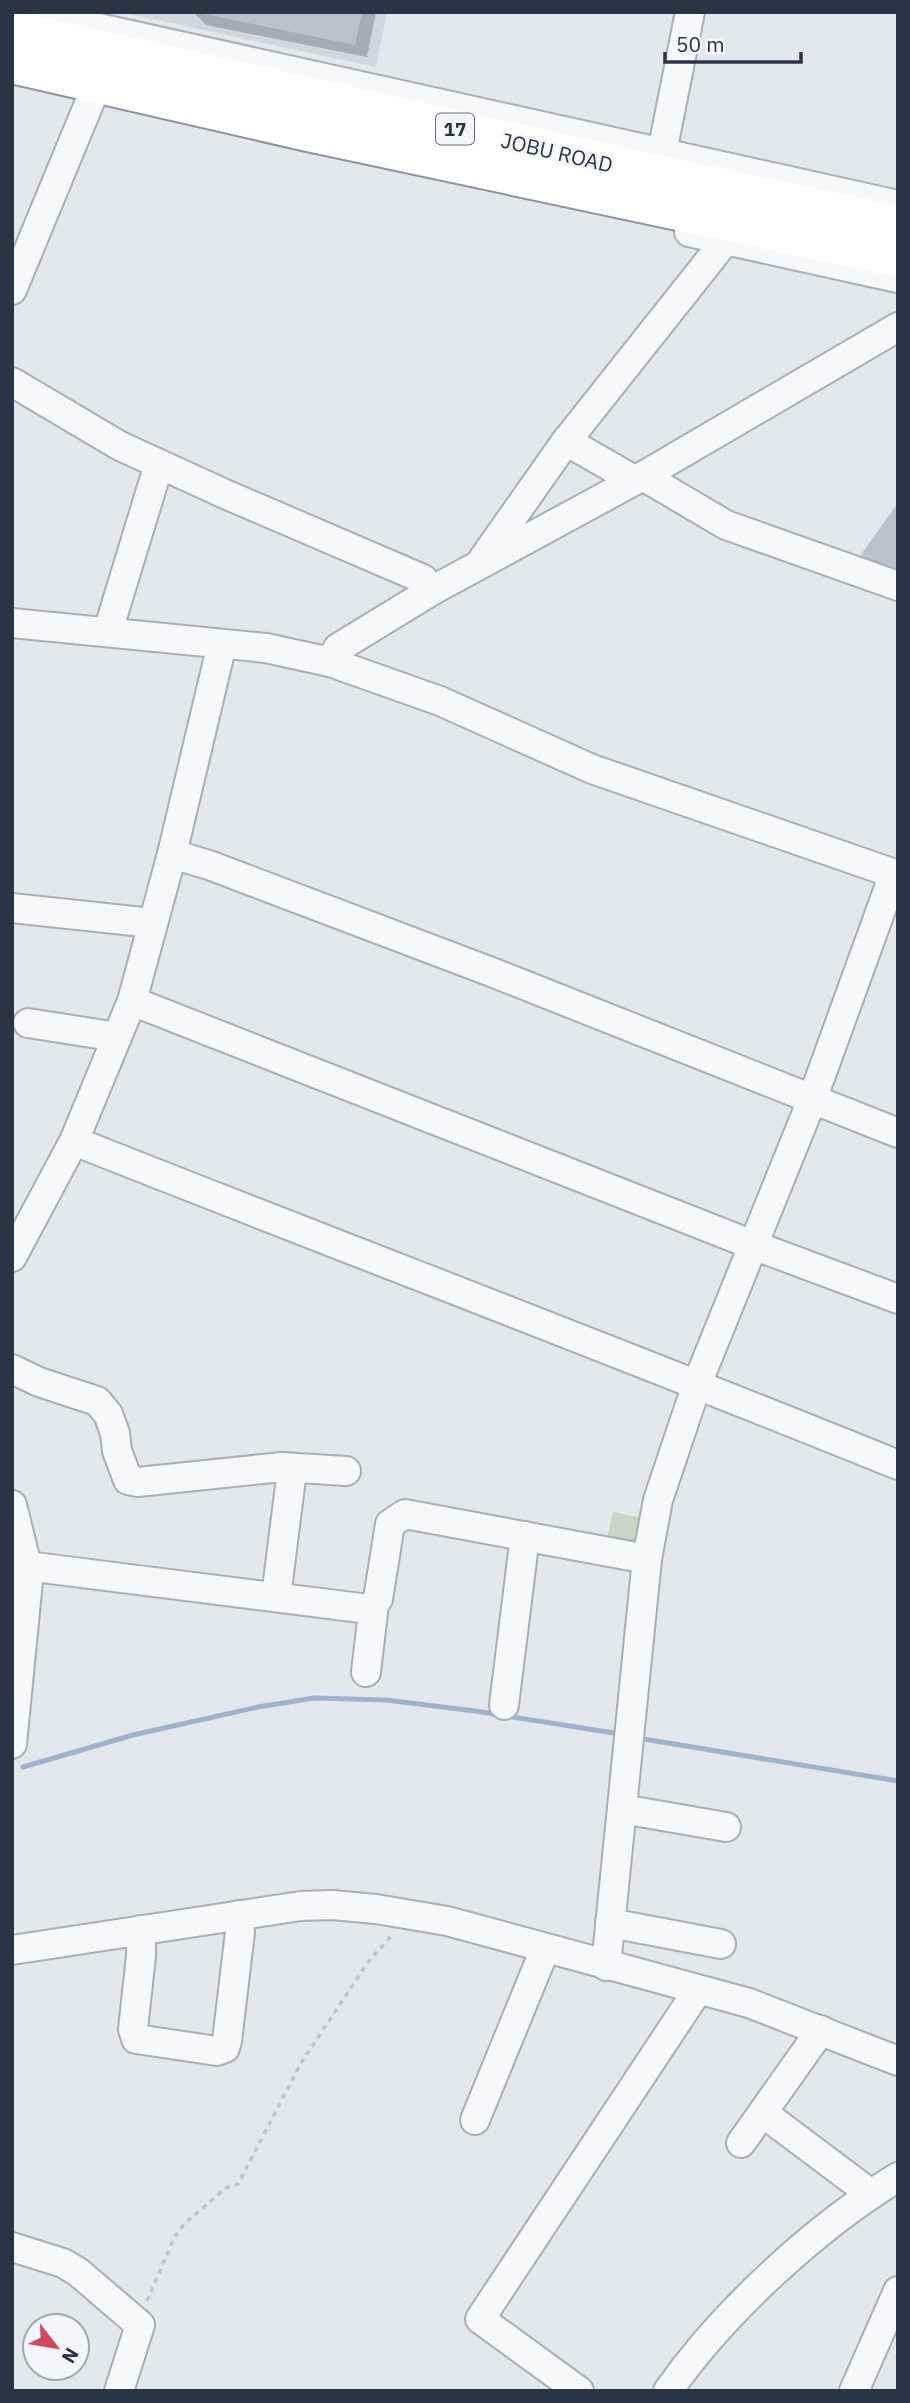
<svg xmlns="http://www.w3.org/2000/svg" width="910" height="2403" font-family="'IBM Plex Sans',sans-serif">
<rect width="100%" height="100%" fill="#e4e7ec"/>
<path fill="#d2d6de" d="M 120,12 L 387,12 L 376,67 Z"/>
<path fill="#c9d6c5" d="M 613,1512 L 648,1519 L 642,1546 L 605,1548 Z"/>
<g fill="#0003">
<path d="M 193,12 L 376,12 L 367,57 L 206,25 Z"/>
<path d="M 898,506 L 898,581 L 874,568 L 862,555 Z"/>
</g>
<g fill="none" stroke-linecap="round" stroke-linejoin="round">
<g stroke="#9fb4cc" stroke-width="5">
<path d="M 644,1739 L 898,1781"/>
<path d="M 23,1767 L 133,1735 L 258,1707 L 314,1698 L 386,1700 L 475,1711 L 614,1733"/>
</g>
</g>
<g fill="#bbc0ca">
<path d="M 194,12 L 362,12 L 355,45 Z"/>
<path d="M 898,503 L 898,575 L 876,567 L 880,561 L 860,556 Z"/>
</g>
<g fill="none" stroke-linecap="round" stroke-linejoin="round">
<g stroke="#a9aeb7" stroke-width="32">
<g id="minor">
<path d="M 27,12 L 898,205"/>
<path d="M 662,152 L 690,12"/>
<path d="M 689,232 L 898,278"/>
<path d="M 12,290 L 91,99"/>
<path d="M 12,382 L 120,446 L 225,494 L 423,579 L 433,590"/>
<path d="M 566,441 L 634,480"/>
<path d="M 643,476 L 726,525 L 898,586"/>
<path d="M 483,559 L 564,444 L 725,241"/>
<path d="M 12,623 L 266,648 L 330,662 L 440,701 L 592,769 L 898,875"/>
<path d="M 108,631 L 159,464"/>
<path d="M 330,662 L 338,648 L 433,590 L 643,476 L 898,327"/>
<path d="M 172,854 L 209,865 L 494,973 L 898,1133"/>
<path d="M 12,908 L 152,923"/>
<path d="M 132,1001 L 753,1245 L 898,1299"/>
<path d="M 28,1023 L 117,1037"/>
<path d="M 74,1141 C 349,1250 624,1354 898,1465"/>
<path d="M 12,1257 L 74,1141 L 132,1001 L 172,854 L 222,644"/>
<path d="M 12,1369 L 39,1382 L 97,1401 L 108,1414 L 115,1433 L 117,1451 L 128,1480 L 138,1482 L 282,1467 L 291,1478 L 276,1597"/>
<path d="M 282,1467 L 346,1471"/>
<path d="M 12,1505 L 27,1566 L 28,1581 L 12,1744"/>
<path d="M 27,1566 L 369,1609 L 378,1599 L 390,1524 L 405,1514 L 647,1559"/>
<path d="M 366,1672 L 374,1604"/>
<path d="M 504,1705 L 525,1536"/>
<path d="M 622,1809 L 726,1827"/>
<path d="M 610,1923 L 721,1944"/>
<path d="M 141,1930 L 141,1956 L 133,2029 L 136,2039 L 217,2051 L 225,2048 L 227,2041 L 240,1932 L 239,1915"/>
<path d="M 12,1950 L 301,1906 L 332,1905 L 376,1909 L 447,1921 L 749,2003 L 898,2061"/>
<path d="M 606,1966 L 647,1559 L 658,1500 L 697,1384 L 812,1100 L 894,874"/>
<path d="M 763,2113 L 871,2194"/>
<path d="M 475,2120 L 545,1949"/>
<path d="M 741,2143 L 821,2030"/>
<path d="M 12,2247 L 63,2263 L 78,2272 L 140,2325 L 119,2391"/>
<path d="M 579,2391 L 480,2319 L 698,1990"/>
<path d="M 668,2391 C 723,2312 816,2227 898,2177"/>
<path d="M 854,2391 L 898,2291"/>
</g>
</g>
<g stroke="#8b94a3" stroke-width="42">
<g id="highway">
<path d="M 12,30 L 656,174 L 898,225"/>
<path d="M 12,64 L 308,132 L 898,258"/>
</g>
</g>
<path stroke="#c2c5cb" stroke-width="3.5" stroke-dasharray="5 5" stroke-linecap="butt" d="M 147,2301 L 174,2238 L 184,2224 L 226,2188 L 238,2184 L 301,2063 L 368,1962 L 392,1935"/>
<use href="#minor" stroke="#f7f8fa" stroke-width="28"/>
<use href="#highway" stroke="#fff" stroke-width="38"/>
</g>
<g text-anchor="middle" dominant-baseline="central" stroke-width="5" stroke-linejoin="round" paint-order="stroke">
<rect fill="#f4f6f9" stroke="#676e7b" stroke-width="2" x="436" y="113.5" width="38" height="31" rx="5"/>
<g font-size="19" font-weight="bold" fill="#2b3445">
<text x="455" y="129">17</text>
</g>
<g font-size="21" fill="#2b3445" stroke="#f4f6f9">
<text transform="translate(557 152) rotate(13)">JOBU ROAD</text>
</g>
</g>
<rect width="910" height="2403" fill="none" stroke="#2b3445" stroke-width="28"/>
<g transform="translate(56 2347) rotate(121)"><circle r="33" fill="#f4f6f9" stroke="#a4a8b1" stroke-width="2"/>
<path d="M0-5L12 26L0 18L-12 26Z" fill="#d1495b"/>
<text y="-10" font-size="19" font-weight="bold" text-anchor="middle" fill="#2b3445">N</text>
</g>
<path d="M665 52v10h136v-10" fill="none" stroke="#2b3445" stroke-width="3.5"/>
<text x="676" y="52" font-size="21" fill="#2b3445" stroke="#f4f6f9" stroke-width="5" paint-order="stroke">50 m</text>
</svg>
